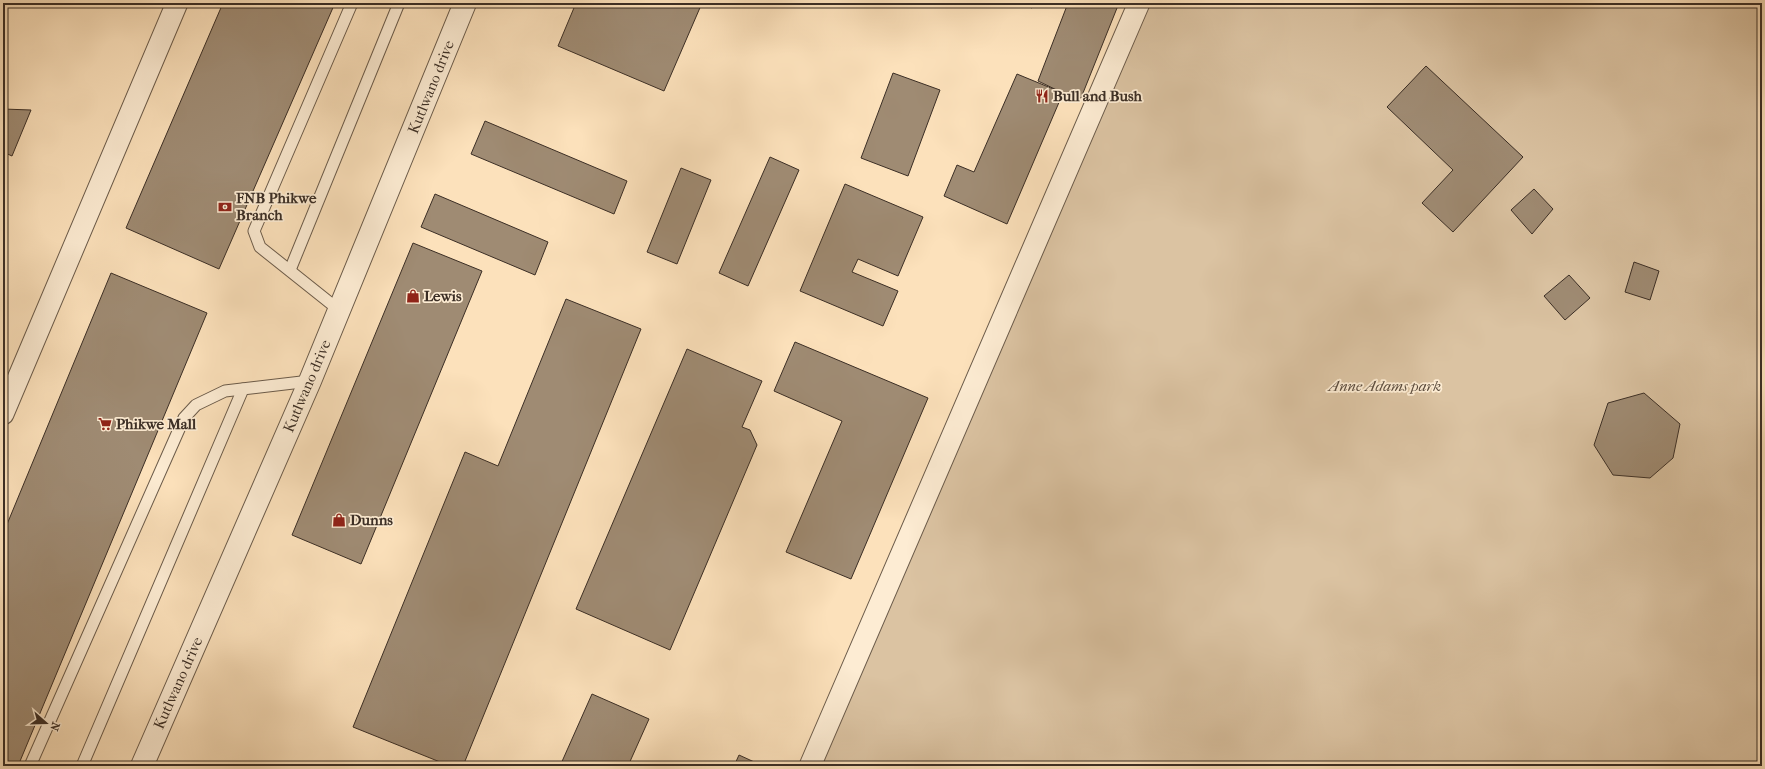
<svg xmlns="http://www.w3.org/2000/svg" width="1765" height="769" font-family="'IM FELL French Canon',serif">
<rect width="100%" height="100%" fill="#fce1bb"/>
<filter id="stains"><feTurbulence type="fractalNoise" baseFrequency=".005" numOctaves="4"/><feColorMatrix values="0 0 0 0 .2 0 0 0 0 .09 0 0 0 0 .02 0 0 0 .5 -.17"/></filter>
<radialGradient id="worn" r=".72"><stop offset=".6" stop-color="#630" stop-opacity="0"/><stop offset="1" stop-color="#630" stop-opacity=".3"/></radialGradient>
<path fill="#dbc3a2" stroke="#8b7864" d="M 1139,3 L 1762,3 L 1762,766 L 810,766 Z"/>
<g fill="#9f8b73" stroke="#3b2e25">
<path d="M 223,3 L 335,3 L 219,269 L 126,228 Z"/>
<path d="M 576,3 L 702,3 L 664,91 L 558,46 Z"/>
<path d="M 1020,3 L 1034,3 L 1032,8 Z"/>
<path d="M 1068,3 L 1119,3 L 1081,98 L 1063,93 L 1038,81 Z"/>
<path d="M 1426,66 L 1523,157 L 1453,232 L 1422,203 L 1453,170 L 1387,107 Z"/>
<path d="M 893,73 L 940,90 L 908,176 L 861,158 Z"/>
<path d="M 1017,74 L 1063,93 L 1007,224 L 944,196 L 957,165 L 974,172 Z"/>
<path d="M 3,109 L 31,110 L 12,156 L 3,152 Z"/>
<path d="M 485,121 L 627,181 L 614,214 L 471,154 Z"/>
<path d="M 770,157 L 799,170 L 748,286 L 719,273 Z"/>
<path d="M 681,168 L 711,180 L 677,264 L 647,252 Z"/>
<path d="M 845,184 L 923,217 L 898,276 L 858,259 L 852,272 L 898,291 L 883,326 L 800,291 Z"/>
<path d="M 1534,189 L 1553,209 L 1532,234 L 1511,210 Z"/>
<path d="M 435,194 L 548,242 L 535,275 L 421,227 Z"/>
<path d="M 413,243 L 482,271 L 361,564 L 292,535 Z"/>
<path d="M 1634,262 L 1659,271 L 1650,300 L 1625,292 Z"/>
<path d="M 111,273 L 207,313 L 18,766 L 3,766 L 3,534 Z"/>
<path d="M 1569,275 L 1590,298 L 1565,320 L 1544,296 Z"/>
<path d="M 566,299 L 641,329 L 463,766 L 450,766 L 353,727 L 465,452 L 498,466 Z"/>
<path d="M 795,342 L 928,398 L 851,579 L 786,552 L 842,421 L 774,391 Z"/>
<path d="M 687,349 L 762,381 L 742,427 L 750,430 L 757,445 L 670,650 L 576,609 Z"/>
<path d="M 1644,393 L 1680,424 L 1673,458 L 1650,478 L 1613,475 L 1594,445 L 1608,403 Z"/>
<path d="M 592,694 L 649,719 L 628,766 L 560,766 Z"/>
<path d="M 739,755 L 763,766 L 734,766 Z"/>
</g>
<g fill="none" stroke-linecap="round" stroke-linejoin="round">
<g stroke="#6b5b4a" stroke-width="13">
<g id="service">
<path d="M 290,270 L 399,3"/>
<path d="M 339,310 L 260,247 L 254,231 L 352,3"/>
<path d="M 30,766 L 184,418 L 196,405 L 225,391 L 310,381"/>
<path d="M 82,766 L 243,389"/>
</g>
</g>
<g stroke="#6b5b4a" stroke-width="23">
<g id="minor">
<path d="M 3,414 L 177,3"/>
<path d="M 810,766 L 1139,3"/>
</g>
</g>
<g stroke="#6b5b4a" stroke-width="24">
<path id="tertiary" d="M 142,766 L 310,381 L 465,3"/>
</g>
<use href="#service" stroke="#fdecd3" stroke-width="11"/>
<use href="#minor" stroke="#fdecd3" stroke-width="21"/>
<use href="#tertiary" stroke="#fdecd3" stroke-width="22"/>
</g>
<defs>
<g id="restaurant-bare" transform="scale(1.08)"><path d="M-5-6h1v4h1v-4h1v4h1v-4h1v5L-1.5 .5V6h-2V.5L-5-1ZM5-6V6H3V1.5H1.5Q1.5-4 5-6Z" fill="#8f2418" stroke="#fdecd3" stroke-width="2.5" paint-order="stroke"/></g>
<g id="bank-bare" transform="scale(1.08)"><path d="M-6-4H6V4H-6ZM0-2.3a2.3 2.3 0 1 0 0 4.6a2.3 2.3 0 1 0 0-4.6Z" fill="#8f2418" stroke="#fdecd3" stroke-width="2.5" paint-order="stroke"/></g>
<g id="shop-bare" transform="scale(1.08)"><path d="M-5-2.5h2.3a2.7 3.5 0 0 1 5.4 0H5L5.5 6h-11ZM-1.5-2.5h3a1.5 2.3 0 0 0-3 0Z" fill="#8f2418" stroke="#fdecd3" stroke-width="2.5" paint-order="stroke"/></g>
<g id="supermarket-bare" transform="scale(1.08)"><path d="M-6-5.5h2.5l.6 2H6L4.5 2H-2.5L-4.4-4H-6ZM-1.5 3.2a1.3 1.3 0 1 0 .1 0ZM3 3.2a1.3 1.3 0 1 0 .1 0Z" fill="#8f2418" stroke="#fdecd3" stroke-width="2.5" paint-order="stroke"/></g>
</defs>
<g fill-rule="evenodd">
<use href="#restaurant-bare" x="1042" y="96"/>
<use href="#bank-bare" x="225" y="207"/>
<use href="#shop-bare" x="413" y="296"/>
<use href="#supermarket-bare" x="105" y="424"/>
<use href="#shop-bare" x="339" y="520"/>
</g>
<g text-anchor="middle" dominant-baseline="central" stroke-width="3.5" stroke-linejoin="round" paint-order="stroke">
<g font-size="15" fill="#3b2e25" stroke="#fdecd3">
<text transform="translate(431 87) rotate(-68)">Kutlwano drive</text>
<text transform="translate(307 386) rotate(-67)">Kutlwano drive</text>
<text transform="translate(178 683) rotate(-66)">Kutlwano drive</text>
</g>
<g font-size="15" font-weight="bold" fill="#3b2e25" stroke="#fdecd3" text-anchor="start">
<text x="1053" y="96">Bull and Bush</text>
<text x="236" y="198">FNB Phikwe<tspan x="236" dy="17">Branch</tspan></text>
<text x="424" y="296">Lewis</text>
<text x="116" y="424">Phikwe Mall</text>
<text x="350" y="520">Dunns</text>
</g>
<g font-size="15" font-style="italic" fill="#5b4c3e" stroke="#fdecd3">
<text x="1385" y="386">Anne Adams park</text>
</g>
</g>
<rect width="1765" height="769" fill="none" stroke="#fce1bb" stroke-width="16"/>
<rect x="4" y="4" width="1757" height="761" fill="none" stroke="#3b2e25" stroke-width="2"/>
<rect x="8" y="8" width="1749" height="753" fill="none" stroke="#3b2e25"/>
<g transform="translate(46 723) rotate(110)" stroke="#fdecd3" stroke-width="3" paint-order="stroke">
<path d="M0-3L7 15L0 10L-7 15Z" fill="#3b2e25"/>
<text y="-6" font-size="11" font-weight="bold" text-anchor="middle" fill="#3b2e25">N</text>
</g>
<rect width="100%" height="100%" filter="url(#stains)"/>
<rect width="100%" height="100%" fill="url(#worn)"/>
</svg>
